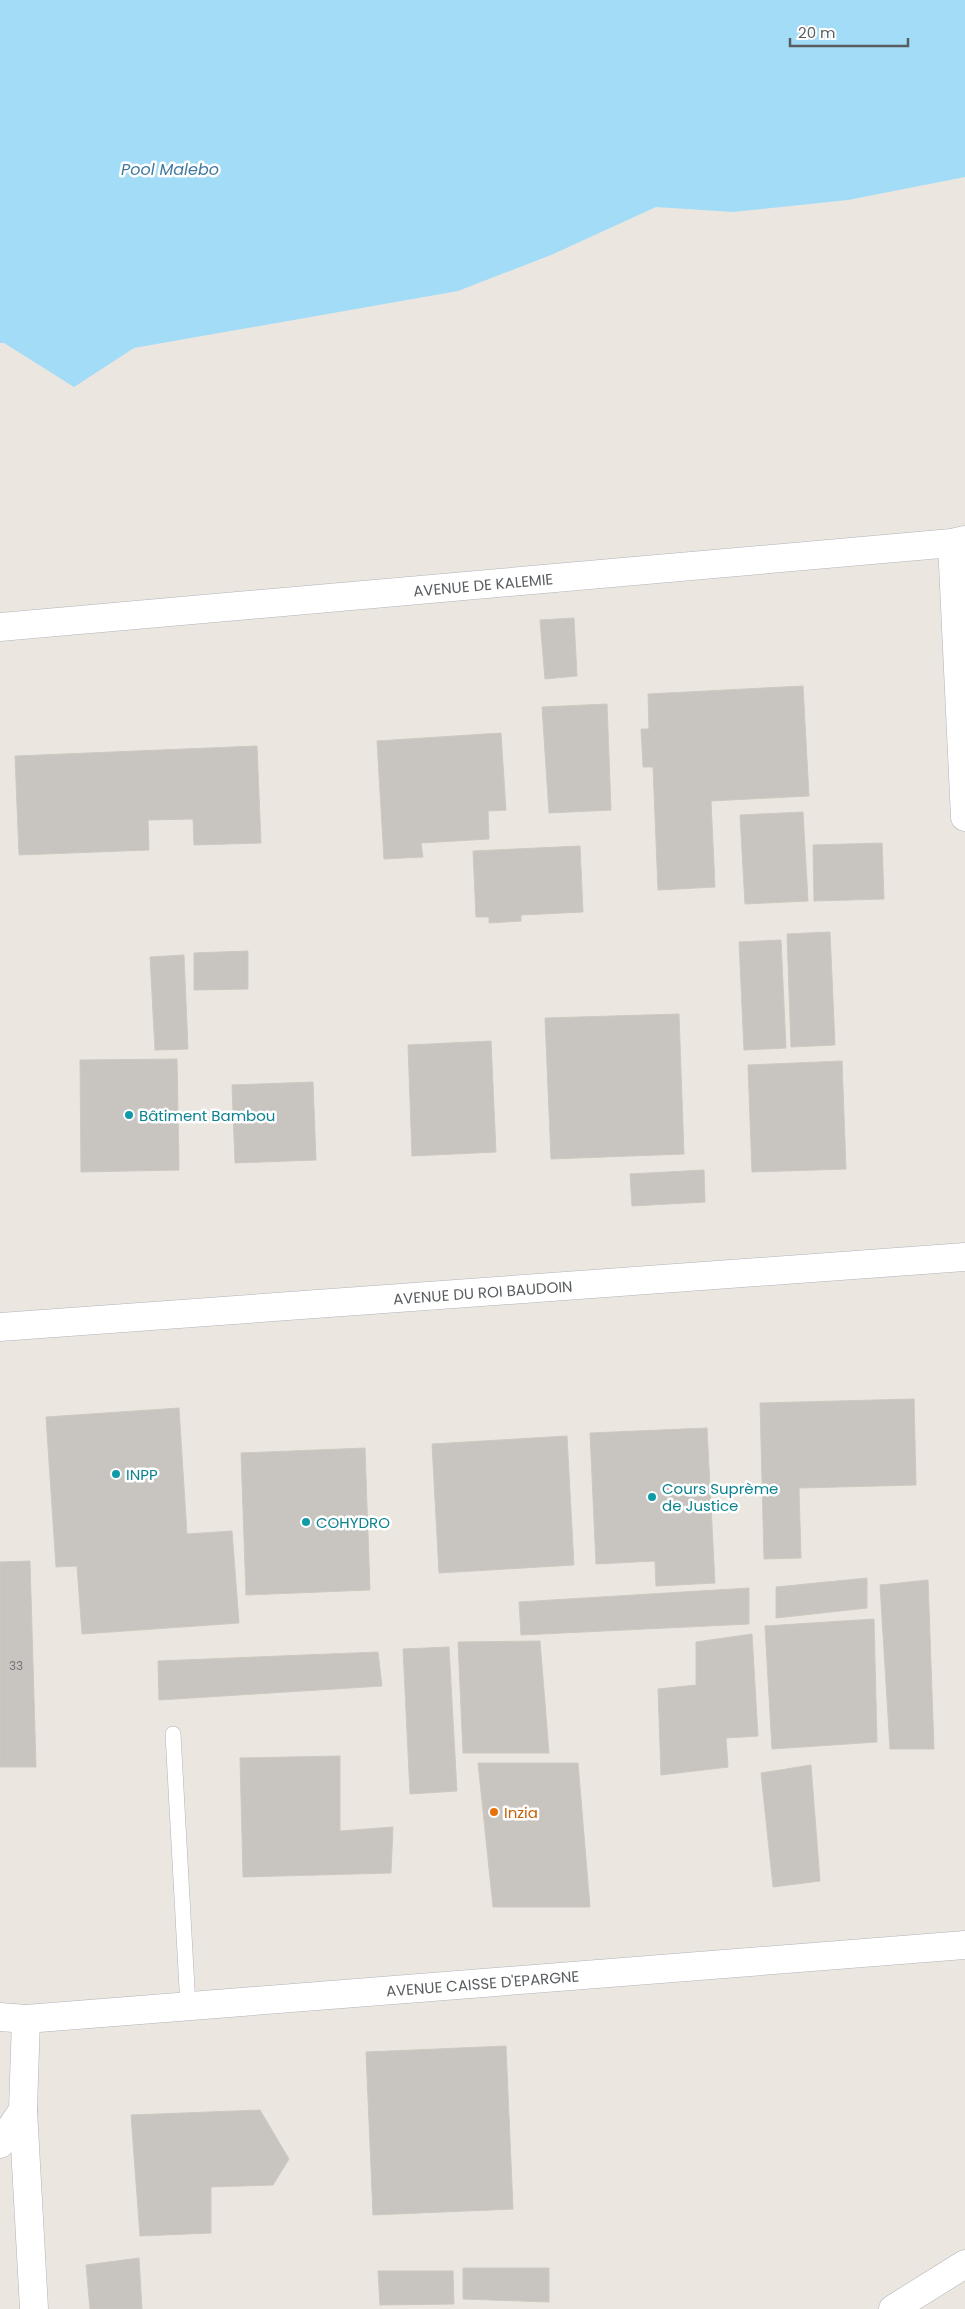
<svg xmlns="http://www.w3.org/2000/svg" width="965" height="2309" font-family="Poppins,sans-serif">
<rect width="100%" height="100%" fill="#ebe7e0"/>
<path fill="#a3dcf7" d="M 0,0 L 965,0 L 965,177 L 848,200 L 733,212 L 656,207 L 551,255 L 458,291 L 134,348 L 74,387 L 4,343 L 0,343 Z"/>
<g fill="#c8c4c0" stroke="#cfc8bf">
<path d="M 574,618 L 577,676 L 545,679 L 540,620 Z"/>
<path d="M 803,686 L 809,796 L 711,801 L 715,887 L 658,890 L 653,767 L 643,767 L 641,729 L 649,729 L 648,694 Z"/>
<path d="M 607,704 L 611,810 L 549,813 L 542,707 Z"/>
<path d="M 501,733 L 506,810 L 488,811 L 489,839 L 421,843 L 423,857 L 384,859 L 377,741 Z"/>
<path d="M 257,746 L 261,843 L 194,845 L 193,819 L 148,820 L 149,850 L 19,855 L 15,756 Z"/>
<path d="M 803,812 L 808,901 L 745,904 L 740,815 Z"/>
<path d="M 882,843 L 884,899 L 814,901 L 813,845 Z"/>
<path d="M 580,846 L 583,912 L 521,915 L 521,921 L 489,923 L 489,917 L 476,917 L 473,851 Z"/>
<path d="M 830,932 L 835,1045 L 791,1047 L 787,934 Z"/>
<path d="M 781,940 L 786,1048 L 744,1050 L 739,942 Z"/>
<path d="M 248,951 L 248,989 L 194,990 L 194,953 Z"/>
<path d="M 184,955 L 188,1049 L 155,1050 L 150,957 Z"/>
<path d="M 679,1014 L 684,1154 L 551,1159 L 545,1018 Z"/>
<path d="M 491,1041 L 496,1152 L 412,1156 L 408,1045 Z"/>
<path d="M 177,1059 L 179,1170 L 81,1172 L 80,1060 Z"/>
<path d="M 842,1061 L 846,1169 L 752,1172 L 748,1065 Z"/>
<path d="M 313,1082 L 316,1160 L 235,1163 L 232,1085 Z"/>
<path d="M 704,1170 L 705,1202 L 632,1206 L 630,1174 Z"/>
<path d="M 914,1399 L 916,1485 L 799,1488 L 801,1558 L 764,1559 L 760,1403 Z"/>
<path d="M 179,1408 L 187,1534 L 232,1531 L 239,1623 L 82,1634 L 77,1566 L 56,1567 L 46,1417 Z"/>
<path d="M 707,1428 L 715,1583 L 656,1586 L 655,1561 L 596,1564 L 590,1433 Z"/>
<path d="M 567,1436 L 574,1565 L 439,1573 L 432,1444 Z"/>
<path d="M 365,1448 L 370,1590 L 246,1595 L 241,1453 Z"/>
<path d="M 30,1561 L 36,1767 L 0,1767 L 0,1562 Z"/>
<path d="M 867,1578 L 867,1608 L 776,1618 L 776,1587 Z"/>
<path d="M 928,1580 L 934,1749 L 890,1749 L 880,1585 Z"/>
<path d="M 749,1588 L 749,1624 L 521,1635 L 519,1602 Z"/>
<path d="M 874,1619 L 877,1742 L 772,1749 L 765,1626 Z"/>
<path d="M 752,1634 L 758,1736 L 726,1738 L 728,1767 L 661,1775 L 658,1689 L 696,1685 L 696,1642 Z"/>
<path d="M 540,1641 L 549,1753 L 463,1753 L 458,1642 Z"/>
<path d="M 449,1647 L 457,1791 L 410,1794 L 403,1649 Z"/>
<path d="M 378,1652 L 382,1686 L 159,1700 L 158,1661 Z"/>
<path d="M 340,1756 L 340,1831 L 393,1827 L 391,1873 L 243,1877 L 240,1758 Z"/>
<path d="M 478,1763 L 578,1763 L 590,1907 L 493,1907 Z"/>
<path d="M 811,1765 L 820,1881 L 773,1887 L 761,1773 Z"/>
<path d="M 506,2046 L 513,2209 L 373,2215 L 366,2052 Z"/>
<path d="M 260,2110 L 289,2159 L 273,2185 L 211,2187 L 211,2233 L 140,2236 L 131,2115 Z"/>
<path d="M 139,2258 L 142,2309 L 90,2309 L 86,2265 Z"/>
<path d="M 463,2268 L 549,2268 L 549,2302 L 463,2299 Z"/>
<path d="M 378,2271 L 453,2271 L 454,2304 L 380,2305 Z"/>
</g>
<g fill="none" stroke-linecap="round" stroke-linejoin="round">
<g stroke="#b1b3b7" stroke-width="16">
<path id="service" d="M 173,1734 L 188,2007"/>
</g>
<g stroke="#b1b3b7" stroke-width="29">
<g id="minor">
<path d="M 952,543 L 965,817"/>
<path id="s1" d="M 0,627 L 952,543 L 965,540"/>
<path id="s2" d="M 0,2017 L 26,2019 L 965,1945"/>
<path d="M 23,2110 L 34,2309"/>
<path d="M 0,2144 L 23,2110 L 26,2019"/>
<path d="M 893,2309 L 965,2264"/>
</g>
</g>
<g stroke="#b1b3b7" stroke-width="29">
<g id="tertiary">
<path id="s3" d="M 0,1327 L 965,1257"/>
</g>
</g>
<use href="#service" stroke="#fff" stroke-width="15"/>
<use href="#minor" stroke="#fff" stroke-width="28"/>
<use href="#tertiary" stroke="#fff" stroke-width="28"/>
</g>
<g fill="#0f9aa8" stroke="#fff" stroke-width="2">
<circle cx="129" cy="1115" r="5"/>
<circle cx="116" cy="1474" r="5"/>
<circle cx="652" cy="1497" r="5"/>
<circle cx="306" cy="1522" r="5"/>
</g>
<circle fill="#e8710a" stroke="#fff" stroke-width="2" cx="494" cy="1812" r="5"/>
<g text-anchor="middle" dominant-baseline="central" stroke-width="5" stroke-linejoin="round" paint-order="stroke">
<g font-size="12" fill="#757778">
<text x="16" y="1665">33</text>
</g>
<g font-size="15" fill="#595d60" stroke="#fff">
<text stroke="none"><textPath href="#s1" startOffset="485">AVENUE DE KALEMIE</textPath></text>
<text stroke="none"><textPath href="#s3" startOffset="484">AVENUE DU ROI BAUDOIN</textPath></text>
<text stroke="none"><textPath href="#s2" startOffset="484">AVENUE CAISSE D'EPARGNE</textPath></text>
</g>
<g font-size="15" fill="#0d838f" stroke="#fff" text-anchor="start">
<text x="139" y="1115">Bâtiment Bambou</text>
<text x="126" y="1474">INPP</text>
<text x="662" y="1488">Cours Suprème<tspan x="662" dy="17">de Justice</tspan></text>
<text x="316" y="1522">COHYDRO</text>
</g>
<g font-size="15" fill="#c56008" stroke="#fff" text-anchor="start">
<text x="504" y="1812">Inzia</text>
</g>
<g font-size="16" font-style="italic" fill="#41799e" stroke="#fff">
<text x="170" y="169">Pool Malebo</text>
</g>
</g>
<path d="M790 38v8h118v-8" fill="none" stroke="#595d60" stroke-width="2.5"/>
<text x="798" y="38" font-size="15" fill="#595d60" stroke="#ffffff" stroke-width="4" paint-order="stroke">20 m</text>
</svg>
